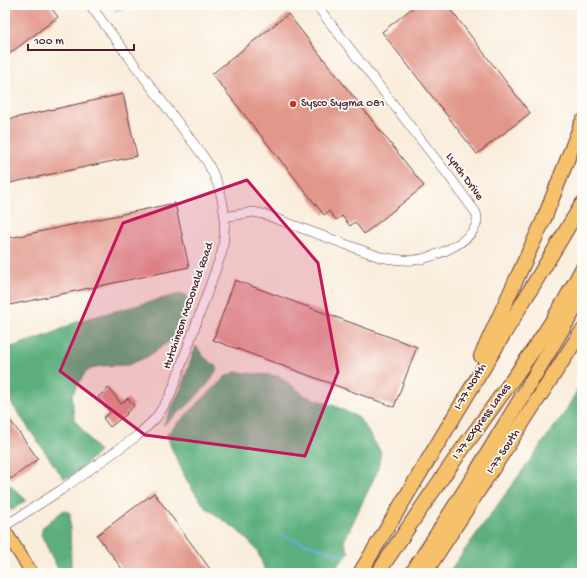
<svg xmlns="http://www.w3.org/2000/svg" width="587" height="578" font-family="'Gochi Hand',sans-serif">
<rect width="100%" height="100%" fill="#fdfcf7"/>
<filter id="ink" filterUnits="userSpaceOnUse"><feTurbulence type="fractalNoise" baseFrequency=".025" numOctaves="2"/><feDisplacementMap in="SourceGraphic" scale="8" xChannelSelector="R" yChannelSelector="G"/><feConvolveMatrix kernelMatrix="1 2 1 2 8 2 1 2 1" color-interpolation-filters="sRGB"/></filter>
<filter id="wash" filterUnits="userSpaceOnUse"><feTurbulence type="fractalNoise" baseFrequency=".012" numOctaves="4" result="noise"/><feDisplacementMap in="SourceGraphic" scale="16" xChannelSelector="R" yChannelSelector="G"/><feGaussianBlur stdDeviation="0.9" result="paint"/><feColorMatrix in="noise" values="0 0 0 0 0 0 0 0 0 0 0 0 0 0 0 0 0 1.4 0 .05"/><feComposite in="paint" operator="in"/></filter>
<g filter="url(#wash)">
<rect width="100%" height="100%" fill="#f9eddc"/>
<g fill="#5caf7d" stroke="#536754">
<path d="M 180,294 L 186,295 L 189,303 L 183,323 L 175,337 L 147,357 L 128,365 L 99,366 L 86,371 L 72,395 L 74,419 L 99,452 L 71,477 L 63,478 L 5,394 L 5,349 L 51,334 L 78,321 Z"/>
<path d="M 196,346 L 204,357 L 218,368 L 207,385 L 187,406 L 163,425 L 181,389 Z"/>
<path d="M 236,372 L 279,376 L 306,396 L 335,406 L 359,418 L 381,452 L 377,472 L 344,541 L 349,553 L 331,573 L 266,573 L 257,550 L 237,530 L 205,507 L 188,483 L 171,447 L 167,434 L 225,377 Z"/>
<path d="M 582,382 L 582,573 L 448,573 L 565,412 Z"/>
<path d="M 5,477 L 10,485 L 26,500 L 12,510 L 5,509 Z"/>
<path d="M 64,510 L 70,513 L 71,564 L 73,573 L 60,573 L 41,535 L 43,527 Z"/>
</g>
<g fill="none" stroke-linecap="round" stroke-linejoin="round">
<g stroke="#67aede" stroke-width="2">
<path d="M 115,11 L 129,5"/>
<path d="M 283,536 L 346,557"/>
</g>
</g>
<g id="blocks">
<g fill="#e2978b">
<path d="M 5,5 L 49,5 L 58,17 L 5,57 Z"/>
<path d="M 416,5 L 447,5 L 530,113 L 477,154 L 382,32 Z"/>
<path d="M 288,14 L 424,186 L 364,234 L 355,222 L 350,226 L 342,216 L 336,220 L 329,211 L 324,215 L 212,74 Z"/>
<path d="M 123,94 L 137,156 L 5,184 L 5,120 Z"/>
<path d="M 175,203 L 189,267 L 5,306 L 5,239 Z"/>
<path d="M 235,280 L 417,347 L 394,407 L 213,340 Z"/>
<path d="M 109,388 L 121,404 L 128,398 L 134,406 L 126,413 L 127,414 L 110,427 L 103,418 L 110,413 L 98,397 Z"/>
<path d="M 10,420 L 38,459 L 11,479 L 5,471 L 5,423 Z"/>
<path d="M 154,493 L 213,573 L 125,573 L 97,535 Z"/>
</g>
</g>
</g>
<g filter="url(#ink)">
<use href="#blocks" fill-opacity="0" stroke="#643e46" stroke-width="1"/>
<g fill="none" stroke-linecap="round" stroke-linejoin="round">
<g stroke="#643e46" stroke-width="10">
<g id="minor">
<path d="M 225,217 L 253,212 L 263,214 L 380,257 C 391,259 402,261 414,260 C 433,259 485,238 476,213 L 452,180 L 317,6"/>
<path d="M 5,526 L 61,490 L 137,436 L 156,418 L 170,396 L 222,252 C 228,217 224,191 206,160 L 90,5"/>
</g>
</g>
<g stroke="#643e46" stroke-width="14">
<path id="major" d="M 5,531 L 32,573"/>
</g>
<g stroke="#643e46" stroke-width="16">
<g id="highway">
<path d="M 481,356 L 544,219 L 582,122"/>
<path d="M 360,573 L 582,204"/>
<path d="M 378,573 C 409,526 440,479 474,433 C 512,380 552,328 582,269"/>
<path d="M 412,573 L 475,474 L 582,297"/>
<path d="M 425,573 L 582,331"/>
</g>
</g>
<use href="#minor" stroke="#fff" stroke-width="9"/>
<use href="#major" stroke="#f5c16b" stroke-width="12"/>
<use href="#highway" stroke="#f5c16b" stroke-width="14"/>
</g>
</g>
<path fill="#c2185b" fill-opacity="0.2" stroke="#c2185b" stroke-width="3" stroke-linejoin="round" d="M 247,180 L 318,263 L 338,372 L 305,456 L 145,435 L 60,371 L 123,223 Z"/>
<circle fill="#c8321e" stroke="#fdfcf7" stroke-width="1.5" cx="293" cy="104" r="4"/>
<g text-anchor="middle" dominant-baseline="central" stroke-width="3.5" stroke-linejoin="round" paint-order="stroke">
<g font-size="12" fill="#4a1f2b" stroke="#fdfcf7" text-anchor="start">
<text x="301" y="104">Sysco Sygma 081</text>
</g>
<g font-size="12" fill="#4a1f2b" stroke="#fdfcf7">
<text transform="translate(464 177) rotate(54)">Lynch Drive</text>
<text transform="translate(189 306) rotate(-71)">Hutchinson McDonald Road</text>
<text transform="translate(471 387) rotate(-59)">I-77 North</text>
<text transform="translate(482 422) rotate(-54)">I 77 Express Lanes</text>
<text transform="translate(504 452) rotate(-57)">I-77 South</text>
</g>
</g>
<rect width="587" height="578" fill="none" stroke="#fdfcf7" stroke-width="20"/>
<path d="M28 44v6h106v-6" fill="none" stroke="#4a1f2b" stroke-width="2"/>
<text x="34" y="44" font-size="12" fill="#4a1f2b" stroke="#fdfcf7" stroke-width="3" paint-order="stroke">100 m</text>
</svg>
